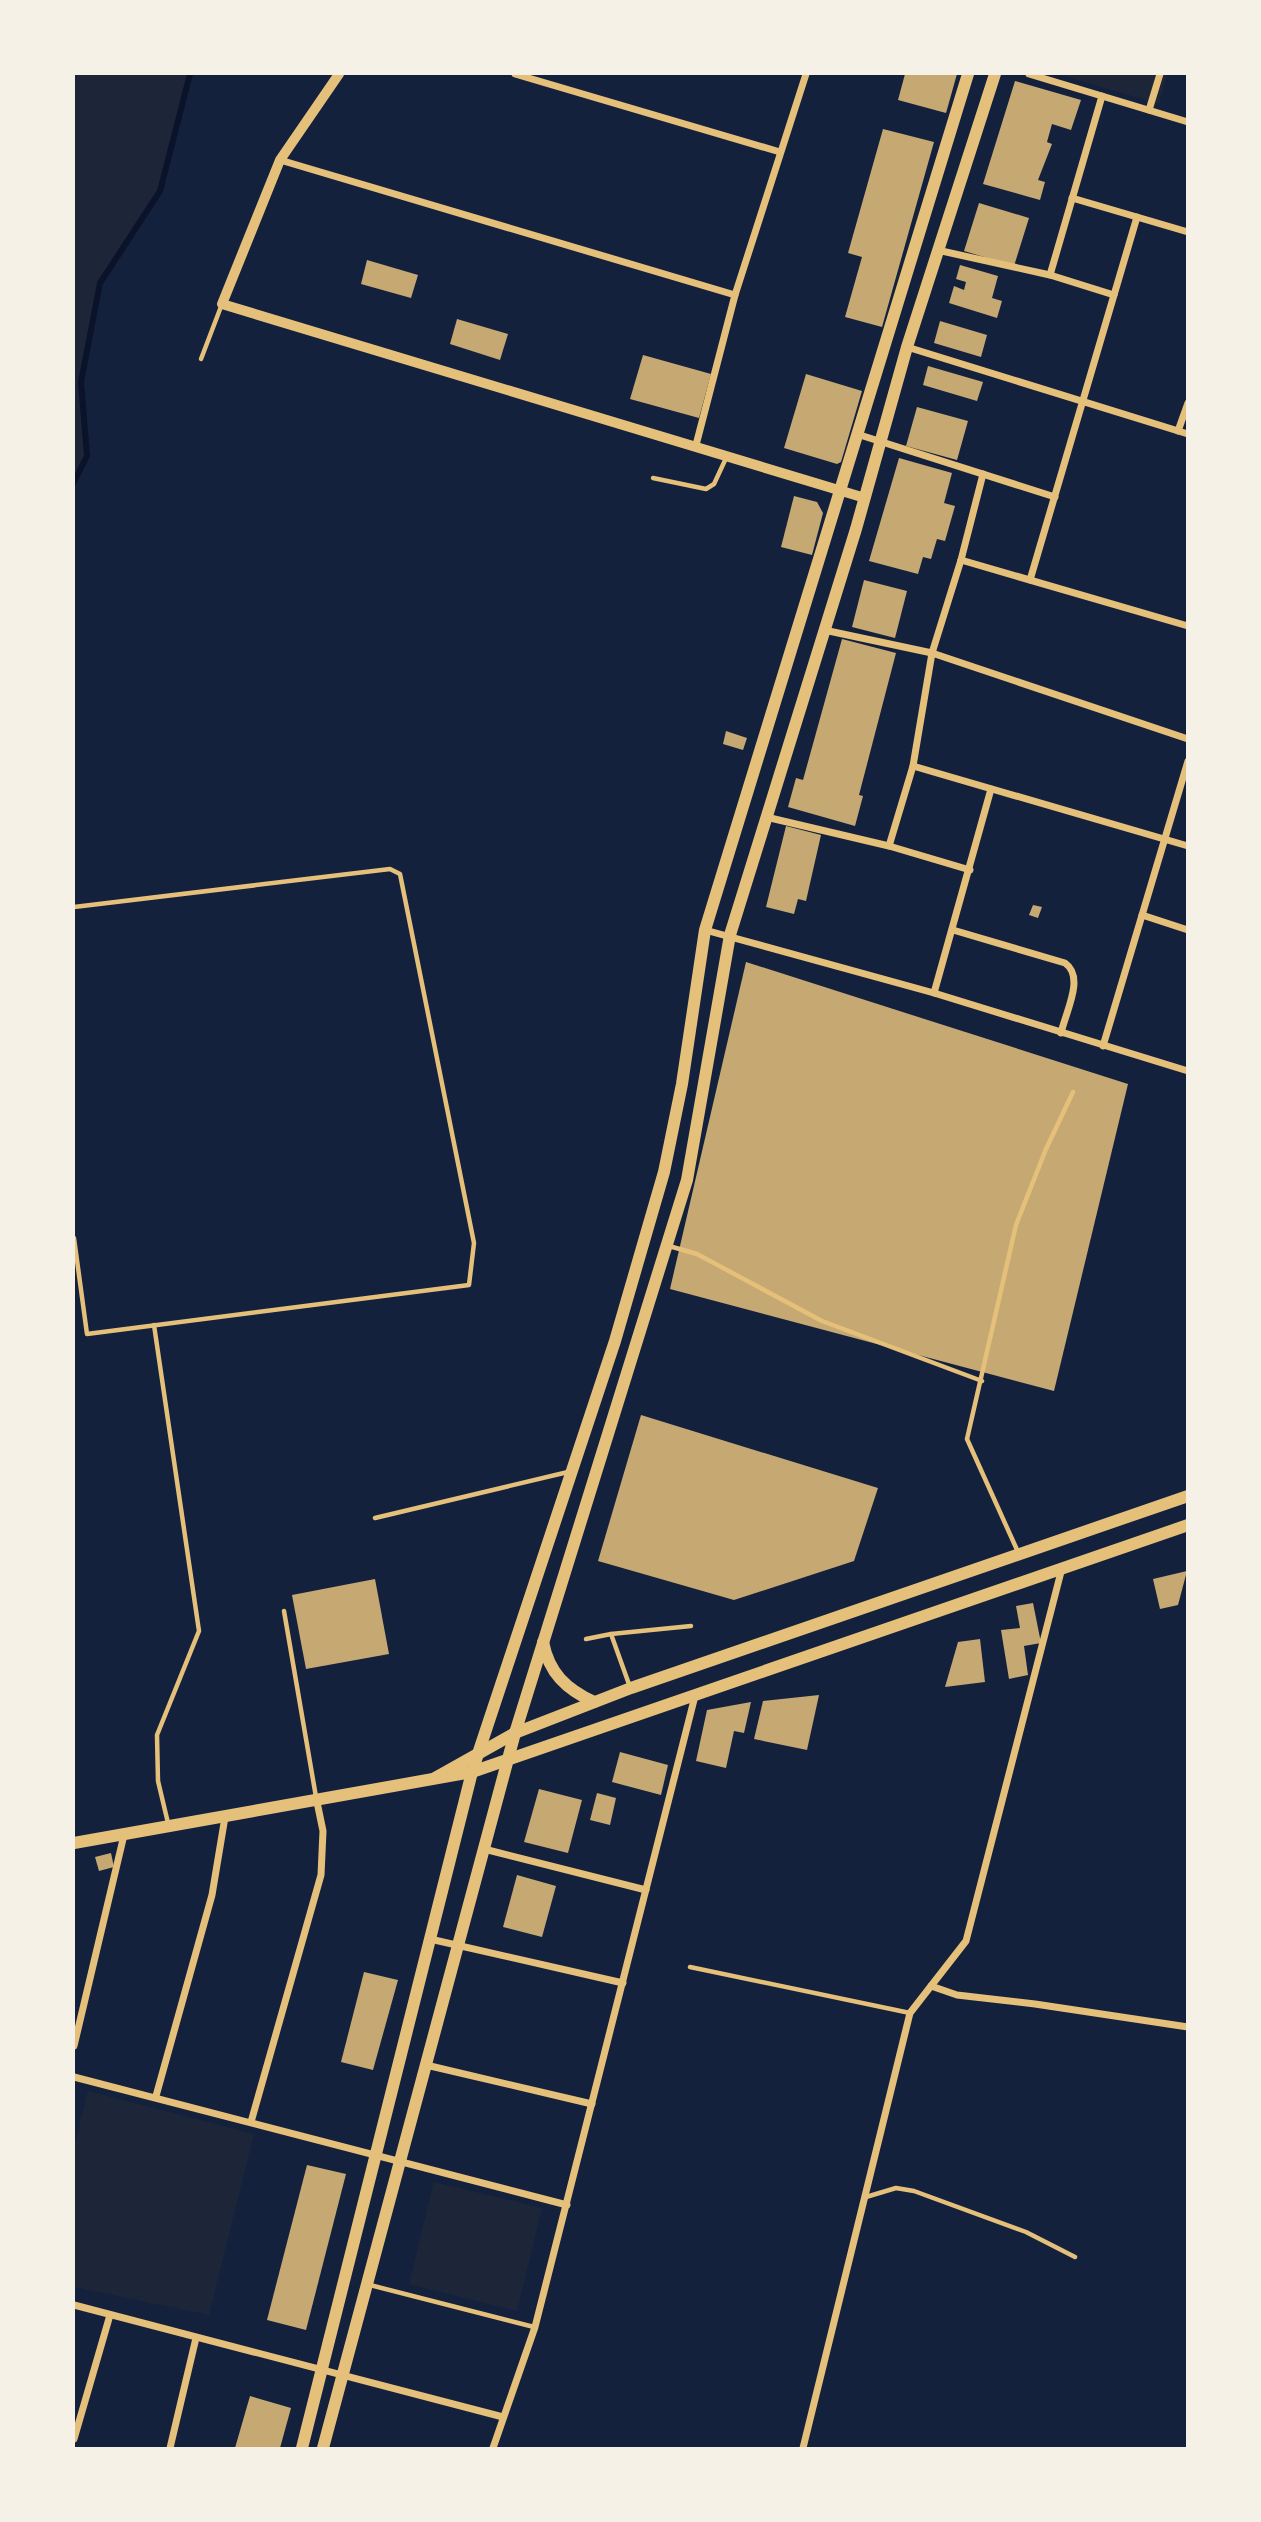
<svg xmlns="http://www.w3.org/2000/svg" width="1261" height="2522" font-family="Figtree,sans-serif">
<rect width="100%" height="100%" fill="#14213d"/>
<g fill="#1d2539">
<path d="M 74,74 L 190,74 L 160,191 L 100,283 L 81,382 L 87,456 L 74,482 Z"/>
<path d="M 1058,74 L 1167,74 L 1159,104 Z"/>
<path d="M 88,2091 L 254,2134 L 209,2315 L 74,2287 L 74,2148 Z"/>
<path d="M 434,2182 L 542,2208 L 517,2311 L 409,2284 Z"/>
</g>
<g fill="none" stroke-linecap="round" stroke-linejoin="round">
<path stroke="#0b132b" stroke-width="6" d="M 74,482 L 87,456 L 81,382 L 100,283 L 160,191 L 190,74"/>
</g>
<g fill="#c6a872">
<path d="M 905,74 L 957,74 L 946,113 L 898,100 Z"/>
<path d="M 1015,81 L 1081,100 L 1071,130 L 1052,124 L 1047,142 L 1052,144 L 1038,180 L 1045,182 L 1040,200 L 983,184 Z"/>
<path d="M 883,129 L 934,142 L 882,327 L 845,317 L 862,257 L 848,253 Z"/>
<path d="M 979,203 L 1029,218 L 1014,266 L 964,251 Z"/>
<path d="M 367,260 L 418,275 L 411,298 L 361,284 Z"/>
<path d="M 960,265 L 998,276 L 992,298 L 1002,301 L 997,318 L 949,303 L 954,286 L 964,290 L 966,282 L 956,279 Z"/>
<path d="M 457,319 L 508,334 L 500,360 L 450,344 Z"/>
<path d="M 940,321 L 987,335 L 981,357 L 934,343 Z"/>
<path d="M 643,355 L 711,374 L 699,418 L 630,399 Z"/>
<path d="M 928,366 L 983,382 L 977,401 L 923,385 Z"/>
<path d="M 806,374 L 862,391 L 841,462 L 837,464 L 784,448 Z"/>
<path d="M 917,407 L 968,421 L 957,460 L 906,446 Z"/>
<path d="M 899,458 L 952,473 L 944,503 L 955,506 L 945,541 L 937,539 L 931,559 L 923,557 L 918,574 L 869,561 Z"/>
<path d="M 794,496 L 817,502 L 823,513 L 812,555 L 781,547 Z"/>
<path d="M 864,580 L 907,591 L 895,638 L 852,627 Z"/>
<path d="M 842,639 L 896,653 L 859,795 L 863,796 L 855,826 L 788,807 L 796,778 L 803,780 Z"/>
<path d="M 726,731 L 747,738 L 743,750 L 723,744 Z"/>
<path d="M 786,826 L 821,835 L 806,901 L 798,899 L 794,914 L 766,907 Z"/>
<path d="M 1033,905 L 1042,907 L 1038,918 L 1029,915 Z"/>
<path d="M 746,962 L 1128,1084 L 1054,1391 L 670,1289 Z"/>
<path d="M 641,1415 L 878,1488 L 854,1561 L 734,1600 L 598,1561 Z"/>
<path d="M 1187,1571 L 1178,1605 L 1160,1609 L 1153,1579 Z"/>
<path d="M 375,1579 L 389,1654 L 306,1669 L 292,1595 Z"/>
<path d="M 1033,1603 L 1041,1643 L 1024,1646 L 1028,1675 L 1009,1679 L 1001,1630 L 1020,1628 L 1016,1606 Z"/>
<path d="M 980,1639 L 985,1682 L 945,1687 L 958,1642 Z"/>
<path d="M 819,1695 L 807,1750 L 754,1739 L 763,1701 Z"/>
<path d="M 751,1702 L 744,1733 L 734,1731 L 726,1768 L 696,1761 L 707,1710 Z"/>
<path d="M 620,1752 L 668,1765 L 661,1795 L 612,1782 Z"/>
<path d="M 539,1789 L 582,1800 L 568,1853 L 524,1842 Z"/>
<path d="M 597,1793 L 616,1798 L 610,1825 L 590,1820 Z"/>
<path d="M 111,1853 L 114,1867 L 99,1871 L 95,1857 Z"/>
<path d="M 517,1875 L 556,1886 L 542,1937 L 503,1927 Z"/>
<path d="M 364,1972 L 398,1980 L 373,2070 L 341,2062 Z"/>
<path d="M 307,2165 L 346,2174 L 306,2330 L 267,2320 Z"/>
<path d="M 250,2396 L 291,2408 L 280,2448 L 235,2448 Z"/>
</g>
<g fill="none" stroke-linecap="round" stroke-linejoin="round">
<g stroke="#e5c07b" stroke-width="4.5">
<path d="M 201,359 L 222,304"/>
<path d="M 653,478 L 706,489 L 714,484 L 727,456"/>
<path d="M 74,907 L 390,869 L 400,874 L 474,1243 L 469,1285 L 87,1334 L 74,1238"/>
<path d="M 669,1246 L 697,1254 L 822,1321 L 982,1381"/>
<path d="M 154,1325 L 199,1631 L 157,1735 L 158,1781 L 168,1823"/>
<path d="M 375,1518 L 568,1472"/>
<path d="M 1018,1552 L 967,1439 L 1016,1225 L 1046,1149 L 1073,1092"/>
<path d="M 284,1611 L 316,1797"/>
<path d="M 586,1639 L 611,1634"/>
<path d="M 630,1687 L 611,1634 L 691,1626"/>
<path d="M 690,1967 L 910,2013"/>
<path d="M 866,2197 L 896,2188 L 914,2191 L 1026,2232 L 1075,2257"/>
<path d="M 370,2285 L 534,2327"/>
</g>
<g stroke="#e5c07b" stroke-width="7">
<path d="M 515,74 L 780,152"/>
<path d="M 1029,74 L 1188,122"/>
<path d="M 1149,110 L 1160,74"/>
<path d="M 280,160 L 735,295"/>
<path d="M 1072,198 L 1188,232"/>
<path d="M 937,250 L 1050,275 L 1114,295"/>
<path d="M 1050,275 L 1102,96"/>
<path d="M 907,347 L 1188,434"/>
<path d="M 1178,431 L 1188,403"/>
<path d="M 860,435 L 1055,497"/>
<path d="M 696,445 L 735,295 L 806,74"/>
<path d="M 961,560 L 1188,626"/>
<path d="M 1030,580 L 1137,217"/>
<path d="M 824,630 L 932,653 L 1188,739"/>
<path d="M 913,766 L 1188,846"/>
<path d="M 766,817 L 889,846 L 970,870"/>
<path d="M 889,846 L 913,766 L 932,653 L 961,560 L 983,474"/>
<path d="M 1142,915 L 1188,930"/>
<path d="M 705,930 L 934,993 L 1188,1071"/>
<path d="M 953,930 L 1065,963 C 1085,977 1066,1011 1061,1033"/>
<path d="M 934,993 L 991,789"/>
<path d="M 1103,1046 L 1188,761"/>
<path d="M 484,1849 L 646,1890"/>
<path d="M 430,1939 L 623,1983"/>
<path d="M 931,1986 L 957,1995 L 1035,2004 L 1188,2027"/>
<path d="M 74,2046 L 124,1835"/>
<path d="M 426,2065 L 592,2104"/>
<path d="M 74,2077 L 567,2205"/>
<path d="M 156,2096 L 212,1895 L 225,1817"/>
<path d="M 251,2122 L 321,1875 L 323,1831 L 317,1802"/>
<path d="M 74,2305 L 503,2417"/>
<path d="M 74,2439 L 110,2315"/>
<path d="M 170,2448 L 196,2338"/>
<path d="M 493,2448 L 535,2327 L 695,1696"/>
<path d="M 803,2448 L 910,2013 L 966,1941 L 1062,1568"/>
</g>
<path stroke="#e5c07b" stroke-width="10" d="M 339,74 L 280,160 L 222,304 L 865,498"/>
<g stroke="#e5c07b" stroke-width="12">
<path d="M 543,1642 C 549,1673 566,1689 594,1702"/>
<path d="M 435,1778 L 515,1733 L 631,1688 L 1188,1496"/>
<path d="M 74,1843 L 472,1772 L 1188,1525"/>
<path d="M 302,2448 L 472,1772 L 615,1341 L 664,1172 L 682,1084 L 705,930 L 968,74"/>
<path d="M 323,2448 L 515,1733 L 687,1180 L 730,935 L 856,529 L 907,347 L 995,74"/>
</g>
</g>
<rect width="1261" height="2522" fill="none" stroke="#f6f1e7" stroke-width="150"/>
</svg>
